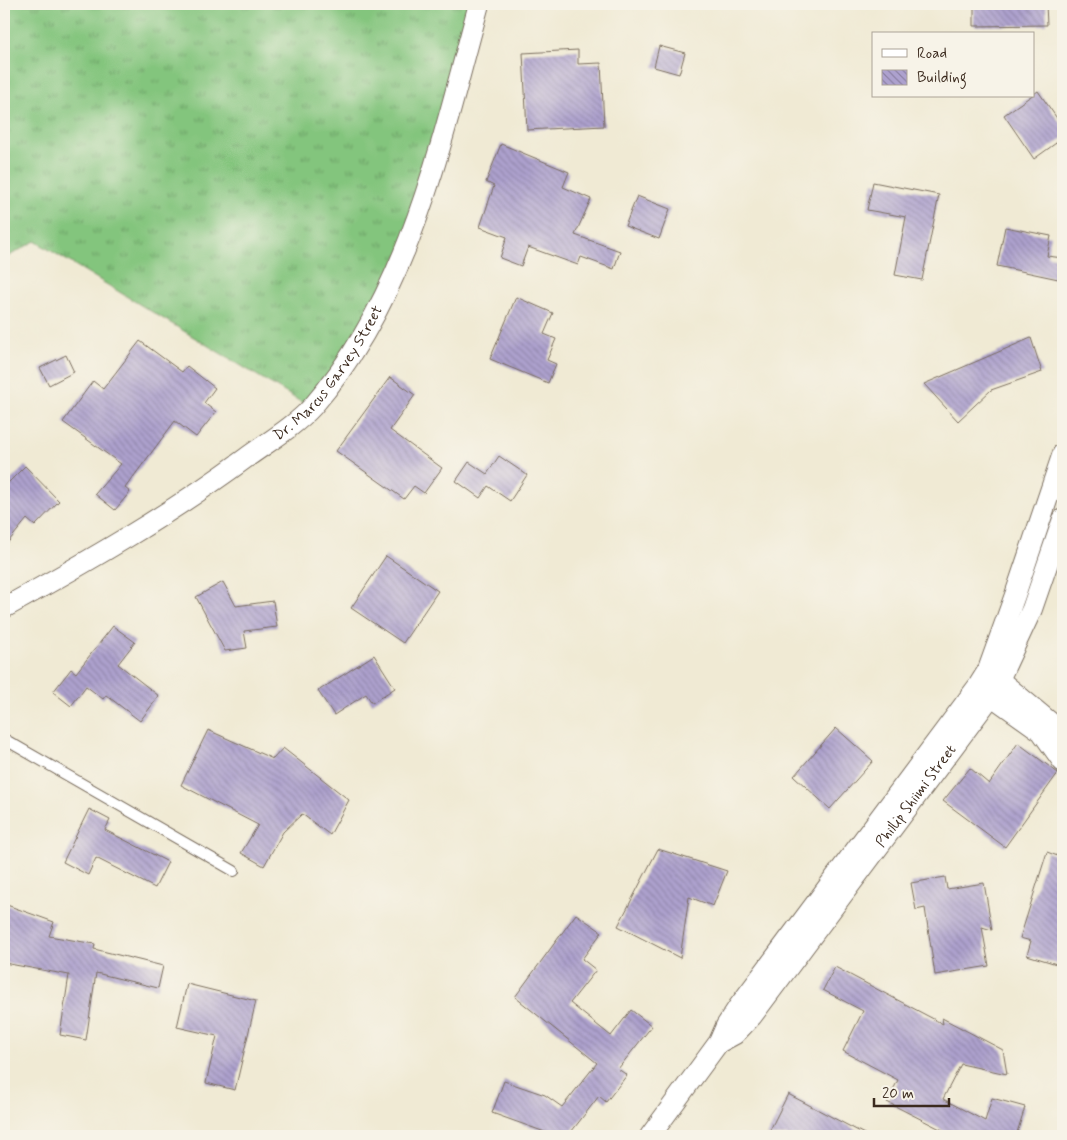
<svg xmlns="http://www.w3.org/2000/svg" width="1067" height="1140" font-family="Mynerve,sans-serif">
<defs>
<pattern id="grass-tufts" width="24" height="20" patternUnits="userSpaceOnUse" patternTransform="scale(1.25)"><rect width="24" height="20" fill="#83c57d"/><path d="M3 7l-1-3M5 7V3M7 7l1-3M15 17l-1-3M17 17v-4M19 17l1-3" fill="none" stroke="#6ca066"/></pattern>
<pattern id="building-back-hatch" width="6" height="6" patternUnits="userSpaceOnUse" patternTransform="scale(1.25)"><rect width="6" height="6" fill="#ada1ce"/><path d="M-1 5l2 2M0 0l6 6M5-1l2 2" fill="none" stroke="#8e83a7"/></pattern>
</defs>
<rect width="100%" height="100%" fill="#f7f3e8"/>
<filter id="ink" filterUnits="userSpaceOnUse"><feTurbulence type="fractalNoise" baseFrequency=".02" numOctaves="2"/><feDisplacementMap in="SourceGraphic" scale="10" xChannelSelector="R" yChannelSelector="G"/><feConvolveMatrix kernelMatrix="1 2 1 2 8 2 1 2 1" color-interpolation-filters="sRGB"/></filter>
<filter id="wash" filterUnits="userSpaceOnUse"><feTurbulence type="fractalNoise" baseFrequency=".0096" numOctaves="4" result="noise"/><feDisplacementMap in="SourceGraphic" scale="20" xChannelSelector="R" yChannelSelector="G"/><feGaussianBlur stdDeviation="1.12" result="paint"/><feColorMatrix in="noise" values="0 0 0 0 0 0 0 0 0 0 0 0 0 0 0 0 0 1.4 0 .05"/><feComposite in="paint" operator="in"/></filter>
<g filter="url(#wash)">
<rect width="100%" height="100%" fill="#f0ead4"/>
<path fill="url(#grass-tufts)" stroke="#5f784e" d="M 4,4 L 479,4 L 387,294 L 311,408 L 35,241 L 4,259 Z"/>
<g id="blocks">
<g fill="url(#building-back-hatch)">
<path d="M 974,4 L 1046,4 L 1047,25 L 974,26 Z"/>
<path d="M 659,46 L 685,53 L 679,74 L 654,67 Z"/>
<path d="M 578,50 L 578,64 L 601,63 L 604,126 L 527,130 L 523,53 Z"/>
<path d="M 1038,91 L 1063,127 L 1063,138 L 1034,159 L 1004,115 Z"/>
<path d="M 501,144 L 569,172 L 563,187 L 591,199 L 575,235 L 620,251 L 614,269 L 581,257 L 578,265 L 528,247 L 521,266 L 500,258 L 507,237 L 480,227 L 494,186 L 486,182 Z"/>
<path d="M 873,182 L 939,195 L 922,280 L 895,275 L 906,217 L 867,210 Z"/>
<path d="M 637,196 L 670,209 L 659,239 L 625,226 Z"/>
<path d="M 1005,227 L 1051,236 L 1047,256 L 1063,258 L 1063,280 L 997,266 Z"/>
<path d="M 516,297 L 553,313 L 544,334 L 556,339 L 547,360 L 556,364 L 548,383 L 490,359 Z"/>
<path d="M 1031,338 L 1042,372 L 991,390 L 958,421 L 924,384 Z"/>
<path d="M 140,341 L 182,372 L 187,366 L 215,388 L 204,403 L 216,412 L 196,437 L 175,421 L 125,488 L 130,492 L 115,510 L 95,494 L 121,464 L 63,422 L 93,381 L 103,389 Z"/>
<path d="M 66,355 L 74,372 L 49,385 L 40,368 Z"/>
<path d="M 390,377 L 415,395 L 390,430 L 442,468 L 424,493 L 414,486 L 404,499 L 336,451 Z"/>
<path d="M 499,456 L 527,475 L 510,501 L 488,486 L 480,498 L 456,481 L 469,462 L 487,474 Z"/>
<path d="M 25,466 L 59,501 L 35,526 L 27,519 L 4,547 L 4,487 Z"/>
<path d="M 386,556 L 438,591 L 403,643 L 351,608 Z"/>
<path d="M 223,582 L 236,606 L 273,601 L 277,627 L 244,631 L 247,648 L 225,651 L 196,597 Z"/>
<path d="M 113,626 L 135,642 L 118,664 L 159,696 L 140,721 L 106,695 L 103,699 L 86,686 L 71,706 L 53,692 L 71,669 L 76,673 Z"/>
<path d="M 374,655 L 395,688 L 372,703 L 366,694 L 334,715 L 318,691 Z"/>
<path d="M 836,728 L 873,761 L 830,809 L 794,776 Z"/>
<path d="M 208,730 L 273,759 L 283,748 L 349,800 L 330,835 L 302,814 L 283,832 L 264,866 L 241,853 L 258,825 L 181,785 Z"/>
<path d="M 1018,743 L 1058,773 L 1005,847 L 943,801 L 970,768 L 989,784 Z"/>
<path d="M 89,809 L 110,820 L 105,830 L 168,862 L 155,888 L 96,858 L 88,875 L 63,862 Z"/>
<path d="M 658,849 L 727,871 L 713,906 L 689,897 L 680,958 L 618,926 Z"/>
<path d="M 1047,852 L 1063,858 L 1063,966 L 1027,955 L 1031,941 L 1020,938 Z"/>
<path d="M 945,877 L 947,889 L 984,883 L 992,930 L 982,927 L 989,966 L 935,975 L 925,908 L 916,910 L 911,883 Z"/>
<path d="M 4,904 L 54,922 L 49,936 L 95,944 L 94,949 L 163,966 L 158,988 L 96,973 L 86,1040 L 60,1035 L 69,975 L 4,963 Z"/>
<path d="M 576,914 L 602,932 L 582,959 L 596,970 L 570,1003 L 611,1036 L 631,1010 L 652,1026 L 618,1069 L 627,1075 L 606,1102 L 599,1096 L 568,1136 L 556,1136 L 492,1113 L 504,1081 L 545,1095 L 562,1107 L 597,1063 L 515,997 Z"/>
<path d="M 835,967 L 943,1024 L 942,1018 L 1003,1050 L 1007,1074 L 961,1064 L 943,1099 L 985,1121 L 992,1098 L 1025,1107 L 1016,1136 L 954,1136 L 887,1102 L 898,1080 L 843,1051 L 863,1011 L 823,990 Z"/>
<path d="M 187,984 L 256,1001 L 235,1090 L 206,1083 L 217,1036 L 177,1027 Z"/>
<path d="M 788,1094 L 868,1136 L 767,1136 Z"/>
</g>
</g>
</g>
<g filter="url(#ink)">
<use href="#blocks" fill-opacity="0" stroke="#7a6d5e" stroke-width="1"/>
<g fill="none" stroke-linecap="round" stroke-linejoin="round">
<g stroke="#7a6d5e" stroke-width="12">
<path id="lane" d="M 4,739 L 234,871"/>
</g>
<g stroke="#7a6d5e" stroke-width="22">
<g id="street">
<path id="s1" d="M 4,608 C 87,562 169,515 246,458 C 268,442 295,426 313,406 C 410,294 441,143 479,4"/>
<path d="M 991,673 L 1063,733"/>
<path d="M 982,689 L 1041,731 L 1063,762"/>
<path id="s2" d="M 722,1041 L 735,1034 L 752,1016 L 992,695 L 1032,609 L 1063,519"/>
<path d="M 650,1136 L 719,1042 L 726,1026 L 739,1006 L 978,686 L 988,670 L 1015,595 L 1063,453"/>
</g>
</g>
<use href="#lane" stroke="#fff" stroke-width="10"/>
<use href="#street" stroke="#fff" stroke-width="20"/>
</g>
</g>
<g text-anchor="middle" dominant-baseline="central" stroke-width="4.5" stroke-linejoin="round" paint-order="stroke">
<g font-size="15" fill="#3b2a1e" stroke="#f7f3e8">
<text stroke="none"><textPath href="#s1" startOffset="405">Dr. Marcus Garvey Street</textPath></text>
<text stroke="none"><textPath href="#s2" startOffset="314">Phillip Shiimi Street</textPath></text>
</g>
</g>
<rect width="1067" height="1140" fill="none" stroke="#f7f3e8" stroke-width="20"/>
<rect x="872" y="32" width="162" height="65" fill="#f7f3e8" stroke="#aca397"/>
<rect x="882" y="49" width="25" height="8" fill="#ffffff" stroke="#aca397"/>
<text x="917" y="58" font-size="15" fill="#3b2a1e">Road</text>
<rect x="882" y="70" width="25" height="15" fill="url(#building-back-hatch)" stroke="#aca397"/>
<text x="917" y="82" font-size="15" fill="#3b2a1e">Building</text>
<path d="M874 1098v8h75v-8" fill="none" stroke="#3b2a1e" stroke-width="2.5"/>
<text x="882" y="1098" font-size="15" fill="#3b2a1e" stroke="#f7f3e8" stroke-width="4" paint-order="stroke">20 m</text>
</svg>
